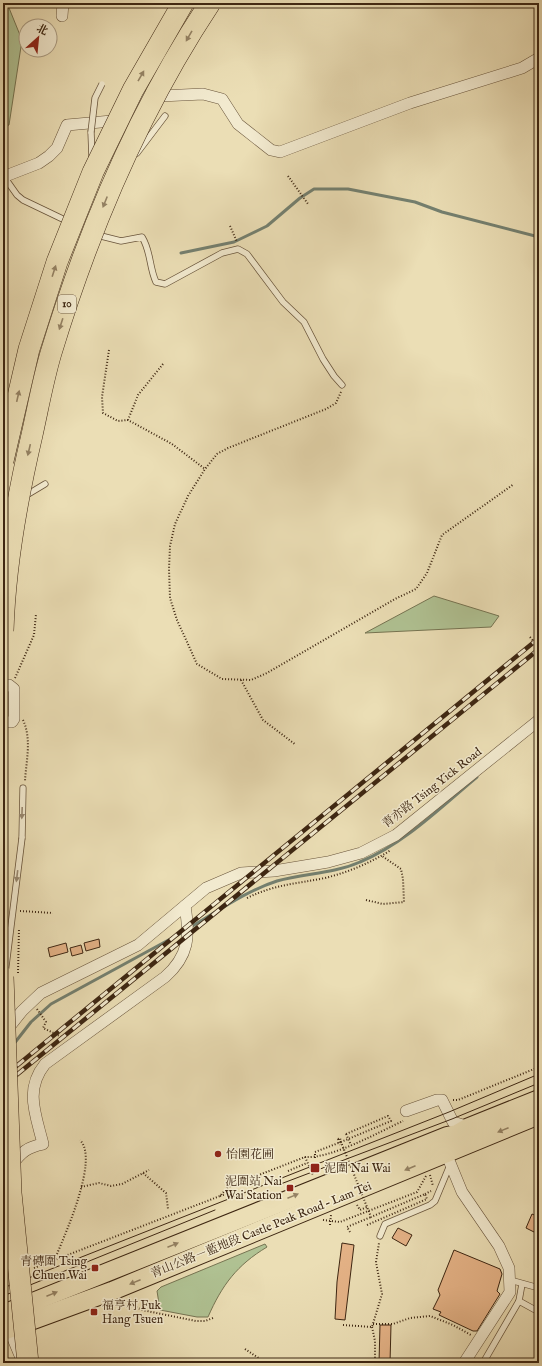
<svg xmlns="http://www.w3.org/2000/svg" width="542" height="1366" font-family="'IM FELL English','Noto Serif SC',serif">
<rect width="100%" height="100%" fill="#ebdeb5"/>
<filter id="stains"><feTurbulence type="fractalNoise" baseFrequency=".005" numOctaves="4"/><feColorMatrix values="0 0 0 0 .2 0 0 0 0 .09 0 0 0 0 .02 0 0 0 .5 -.17"/></filter>
<radialGradient id="worn" r=".72"><stop offset=".6" stop-color="#630" stop-opacity="0"/><stop offset="1" stop-color="#630" stop-opacity=".3"/></radialGradient>
<g fill="#b0c293" stroke="#767452">
<path d="M 3,3 L 7,3 L 22,40 L 9,125 L 3,127 Z"/>
<path d="M 434,596 L 499,616 L 491,627 L 365,633 Z"/>
<path d="M 265,1244 L 267,1247 C 237,1265 222,1285 208,1317 L 197,1317 L 160,1310 L 157,1291 L 161,1287 Z"/>
</g>
<g fill="none" stroke-linecap="round" stroke-linejoin="round">
<g stroke="#748070" stroke-width="3">
<path d="M 181,253 L 234,242 L 267,226 L 300,198 L 314,189 L 348,189 L 415,202 L 442,212 L 539,237"/>
<path d="M 189,928 C 218,911 246,891 277,881 C 305,873 333,874 360,862 C 404,844 441,807 477,777"/>
<path d="M 13,1045 L 31,1022 L 51,1004 L 185,931"/>
</g>
</g>
<g fill="#e4b286" stroke="#3d2612">
<path d="M 99,939 L 100,947 L 86,951 L 84,943 Z"/>
<path d="M 66,943 L 68,952 L 50,957 L 48,948 Z"/>
<path d="M 81,945 L 83,953 L 72,956 L 70,948 Z"/>
<path d="M 532,1214 L 539,1217 L 534,1232 L 526,1228 Z"/>
<path d="M 398,1228 L 412,1235 L 406,1246 L 392,1238 Z"/>
<path d="M 342,1243 L 354,1245 L 345,1320 L 335,1319 L 337,1282 Z"/>
<path d="M 454,1250 L 500,1269 L 502,1274 L 497,1291 L 500,1294 L 477,1331 L 473,1331 L 439,1315 L 441,1312 L 433,1309 L 440,1295 L 438,1290 Z"/>
<path d="M 380,1325 L 391,1325 L 390,1363 L 379,1363 Z"/>
</g>
<g fill="none" stroke-linecap="round" stroke-linejoin="round">
<g stroke="#68543b" stroke-width="7">
<g id="service">
<path d="M 91,132 L 92,158"/>
<path d="M 137,153 L 165,116"/>
<path d="M 5,178 L 17,195 L 23,200 L 69,222"/>
<path d="M 97,235 L 121,241 L 142,237 C 151,251 149,267 156,282 L 165,284 L 222,253 L 238,249 L 247,254 L 283,302 L 304,322 L 323,359 L 334,376 L 342,385"/>
<path d="M 25,496 L 45,484"/>
<path d="M 22,838 L 23,788"/>
<path d="M 380,1236 L 385,1224 L 430,1205 L 435,1201 L 450,1165"/>
<path d="M 510,1280 L 539,1288"/>
<path d="M 519,1301 L 539,1312"/>
<path d="M 483,1363 L 519,1301 L 522,1284"/>
</g>
</g>
<g stroke="#68543b" stroke-width="12">
<g id="minor">
<path d="M 62,16 L 63,3"/>
<path d="M 132,107 L 139,97 L 203,94 L 222,99 L 238,124 L 271,150 L 280,152 L 410,103 L 522,68 L 539,58"/>
<path d="M 3,177 L 39,163 L 49,156 L 57,148 L 67,125 L 112,121 L 118,117"/>
<path d="M 3,685 L 9,685 L 14,689 L 14,719 L 12,722 L 3,722"/>
<path d="M 6,1031 L 22,1011 L 41,993 L 138,945 L 206,888 L 241,873 L 274,871 L 328,862 L 361,853 L 396,835 L 539,720"/>
<path d="M 406,1111 L 437,1100 L 442,1100 L 453,1122 L 469,1127"/>
<path d="M 446,1153 L 462,1192 L 499,1246 L 509,1268 L 510,1292 L 464,1363"/>
<path d="M 12,1165 C 21,1152 28,1147 43,1144 C 36,1115 24,1090 45,1064 L 165,977 C 189,956 190,936 185,906"/>
<path d="M 9,1329 L 21,1358"/>
</g>
</g>
<g stroke="#3d2612" stroke-width="20">
<g id="primary">
<path d="M 3,1314 L 447,1136 L 457,1134 L 469,1127 L 539,1099"/>
<path d="M 3,1331 L 112,1291 L 539,1115"/>
</g>
</g>
<g stroke="#3d2612" stroke-width="2" stroke-dasharray="1 2" stroke-linecap="butt">
<path d="M 288,176 L 308,204"/>
<path d="M 230,226 L 237,242"/>
<path d="M 109,350 L 102,397 L 103,413 L 118,421 L 128,420"/>
<path d="M 163,364 L 138,395 L 128,420 L 172,444 L 205,469"/>
<path d="M 341,392 L 336,403 L 326,409 L 228,448 L 217,454 L 205,469 L 188,496 L 175,524 L 170,546 L 169,569 L 170,598 L 177,620 L 197,664 L 222,679 L 251,680 L 267,673 L 395,599 L 416,589 L 427,573 L 442,535 L 514,484"/>
<path d="M 530,637 L 539,648"/>
<path d="M 15,678 L 34,635 L 36,614"/>
<path d="M 241,680 L 263,720 L 296,745"/>
<path d="M 23,720 C 32,739 26,762 25,781"/>
<path d="M 247,898 C 276,884 296,884 325,878 C 349,872 370,863 391,850"/>
<path d="M 366,900 L 383,904 L 404,902 L 403,879 L 401,869 L 382,856"/>
<path d="M 20,911 L 53,913"/>
<path d="M 18,973 L 19,929"/>
<path d="M 37,1009 L 46,1022 L 43,1028 L 64,1038"/>
<path d="M 453,1100 L 458,1100 L 539,1067"/>
<path d="M 346,1134 L 351,1145"/>
<path d="M 338,1139 L 340,1145"/>
<path d="M 338,1139 L 340,1138 L 341,1142"/>
<path d="M 305,1157 L 313,1175"/>
<path d="M 315,1158 L 315,1152"/>
<path d="M 288,1171 L 307,1163"/>
<path d="M 143,1173 L 166,1193 L 168,1209"/>
<path d="M 430,1175 L 433,1186"/>
<path d="M 81,1187 L 99,1183 L 111,1186 L 122,1184 L 149,1170"/>
<path d="M 425,1194 L 431,1191"/>
<path d="M 220,1196 L 232,1192"/>
<path d="M 357,1205 L 360,1210 L 367,1207"/>
<path d="M 323,1220 L 340,1222 L 417,1192 L 426,1176"/>
<path d="M 330,1225 L 331,1215"/>
<path d="M 350,1232 L 347,1227 L 371,1217"/>
<path d="M 57,1254 C 66,1232 99,1159 80,1140"/>
<path d="M 34,1268 L 220,1196 L 228,1187 L 305,1157 C 331,1159 379,1132 403,1121"/>
<path d="M 129,1298 L 134,1306 L 142,1310 L 196,1321 L 205,1321 L 213,1318"/>
<path d="M 373,1324 L 393,1324 L 410,1318 L 430,1316 L 453,1325 L 471,1335"/>
<path d="M 343,1325 L 372,1327 L 382,1294 L 376,1262 L 379,1243"/>
<path d="M 372,1327 L 375,1341 L 375,1363"/>
<path d="M 245,1349 L 266,1363"/>
</g>
<use href="#service" stroke="#f2eacf" stroke-width="5.5"/>
<use href="#minor" stroke="#f2eacf" stroke-width="11"/>
<use href="#primary" stroke="#ebdeb5" stroke-width="18"/>
<g stroke="#3d2612" stroke-width="1">
<path d="M 278,1185 L 452,1119 L 539,1083"/>
<path d="M 3,1288 L 449,1112 L 539,1074"/>
<path d="M 3,1296 L 215,1210"/>
</g>
<g stroke="#3d2612" stroke-width="4.5">
<g id="rail">
<path d="M 3,1077 L 539,638"/>
<path d="M 3,1086 L 539,649"/>
</g>
</g>
<use href="#rail" stroke="#f2eacf" stroke-width="3" stroke-dasharray="9" stroke-linecap="butt"/>
<g stroke="#68543b" stroke-width="7" stroke-linecap="butt">
<g id="service-bridge">
<path d="M 91,132 L 95,98 L 102,84"/>
<path d="M 5,974 L 22,838"/>
</g>
</g>
<g stroke="#3d2612" stroke-width="22" stroke-linecap="butt">
<g id="motorway-bridge">
<path d="M 3,461 L 29,349 L 57,262 L 93,172 L 133,90 L 183,3"/>
<path d="M 3,631 C 5,565 17,499 32,435 C 38,408 43,380 51,353 C 88,231 139,110 210,3"/>
<path d="M 3,977 L 11,1193 L 28,1363"/>
</g>
</g>
<g stroke="#3d2612" stroke-width="2" stroke-dasharray="1 2" stroke-linecap="butt">
<path d="M 346,1134 L 388,1116 L 391,1121 L 341,1142 L 371,1217 L 425,1194 L 427,1199 L 367,1225"/>
<path d="M 315,1152 L 341,1142"/>
</g>
<use href="#service-bridge" stroke="#f2eacf" stroke-width="5.5"/>
<use href="#motorway-bridge" stroke="#ebdeb5" stroke-width="21"/>
</g>
<defs><path id="oneway-solid" d="M-6-.8H1V-3.2L6.5 0L1 3.2V.8H-6Z"/></defs>
<g fill="#948264">
<use href="#oneway-solid" transform="translate(189 36) rotate(120)"/>
<use href="#oneway-solid" transform="translate(141 76) rotate(-60)"/>
<use href="#oneway-solid" transform="translate(105 202) rotate(112)"/>
<use href="#oneway-solid" transform="translate(54 271) rotate(-72)"/>
<use href="#oneway-solid" transform="translate(61 324) rotate(108)"/>
<use href="#oneway-solid" transform="translate(18 396) rotate(-77)"/>
<use href="#oneway-solid" transform="translate(29 450) rotate(103)"/>
<use href="#oneway-solid" transform="translate(503 1130) rotate(158)"/>
<use href="#oneway-solid" transform="translate(410 1168) rotate(157)"/>
<use href="#oneway-solid" transform="translate(293 1196) rotate(-22)"/>
<use href="#oneway-solid" transform="translate(173 1245) rotate(-22)"/>
<use href="#oneway-solid" transform="translate(135 1282) rotate(158)"/>
<use href="#oneway-solid" transform="translate(52 1294) rotate(-22)"/>
</g>
<g fill="#988870">
<use href="#oneway-solid" transform="translate(22 813) rotate(92)"/>
<use href="#oneway-solid" transform="translate(17 876) rotate(97)"/>
</g>
<g fill="#8f2418" stroke="#f2eacf" stroke-width="1.5">
<circle cx="218" cy="1154" r="4"/>
<rect x="310" y="1163" width="10" height="10" rx="2"/>
<rect x="286" y="1184" width="8" height="8" rx="2"/>
<rect x="91" y="1264" width="8" height="8" rx="2"/>
<rect x="90" y="1308" width="8" height="8" rx="2"/>
</g>
<g text-anchor="middle" dominant-baseline="central" stroke-width="3" stroke-linejoin="round" paint-order="stroke">
<rect fill="#f2eacf" stroke="#73614b" stroke-width="1" x="58" y="295" width="18" height="18" rx="3"/>
<g font-size="11" font-weight="bold" fill="#3d2612">
<text x="67" y="304">10</text>
</g>
<g font-size="12" fill="#3d2612" stroke="#f2eacf">
<text transform="translate(432 788) rotate(-38)">青亦路 Tsing Yick Road</text>
<text transform="translate(261 1230) rotate(-22)">青山公路－藍地段 Castle Peak Road – Lam Tei</text>
</g>
<g font-size="12" fill="#3d2612" stroke="#f2eacf" text-anchor="start">
<text x="226" y="1154">怡園花圃</text>
<text x="324" y="1168">泥圍 Nai Wai</text>
<text x="282" y="1181" text-anchor="end">泥圍站 Nai<tspan x="282" dy="14">Wai Station</tspan></text>
<text x="87" y="1261" text-anchor="end">青磚圍 Tsing<tspan x="87" dy="14">Chuen Wai</tspan></text>
<text x="102" y="1305">福亨村 Fuk<tspan x="102" dy="14">Hang Tsuen</tspan></text>
</g>
</g>
<rect width="542" height="1366" fill="none" stroke="#ebdeb5" stroke-width="16"/>
<rect x="4" y="4" width="534" height="1358" fill="none" stroke="#3d2612" stroke-width="2"/>
<rect x="8" y="8" width="526" height="1350" fill="none" stroke="#3d2612"/>
<g transform="translate(38 38) rotate(27)"><circle r="19" fill="#f2eacf" stroke="#aa9c83"/>
<path d="M0-3L7 15L0 10L-7 15Z" fill="#8f2418"/>
<text y="-6" font-size="11" font-weight="bold" text-anchor="middle" fill="#3d2612">北</text>
</g>
<rect width="100%" height="100%" filter="url(#stains)"/>
<rect width="100%" height="100%" fill="url(#worn)"/>
</svg>
